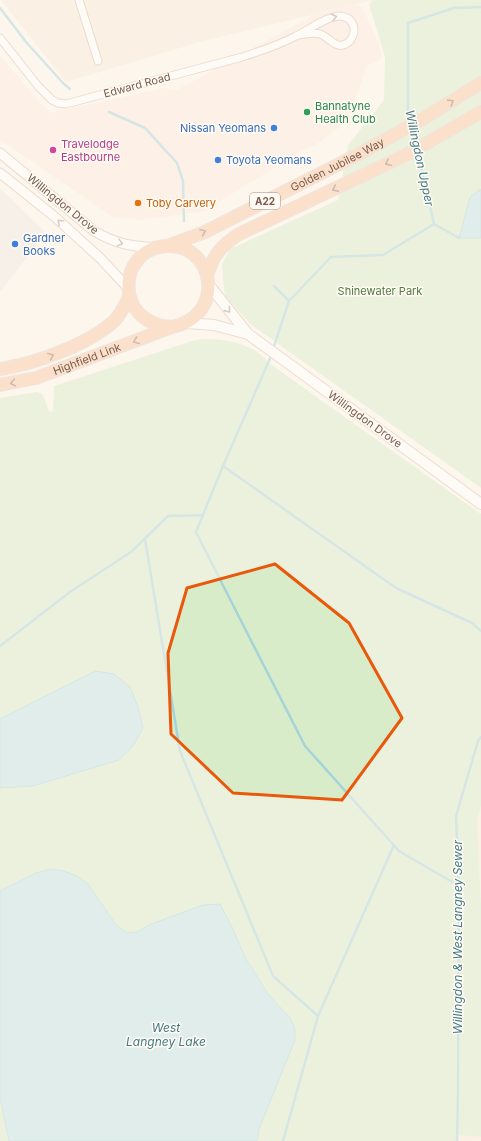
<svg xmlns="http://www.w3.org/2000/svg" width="481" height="1141" font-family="Inter,sans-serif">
<rect width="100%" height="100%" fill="#fdf6ec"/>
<g fill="#f5e8da">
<path d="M 1,0 L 373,0 L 203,41 L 66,82 Z"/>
<path d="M 481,806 L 481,904 L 477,821 Z"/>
<path d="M 457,1135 L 481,1137 L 481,1141 L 457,1141 Z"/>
</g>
<path fill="#fde8e0" d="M 358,4 L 363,9 L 377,39 L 383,58 L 367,66 L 347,122 L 315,145 L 303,150 L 204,211 L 139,220 L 113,217 L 0,140 L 0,56 L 50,113 L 164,88 L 177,90 L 314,15 Z"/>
<path fill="#efe9e4" d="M 0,188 L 46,233 L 0,292 Z"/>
<g fill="#d8ecc9">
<path d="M 372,0 L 481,0 L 481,488 L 250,324 L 225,296 L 223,280 L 222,264 L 230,249 L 338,200 L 348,145 L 384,100 L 385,57 L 369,4 Z"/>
<path d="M 203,339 C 226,338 254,344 269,363 L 481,514 L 481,806 L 477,821 L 481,904 L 481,1137 L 457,1135 L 457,1141 L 257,1141 L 259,1129 L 290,1018 L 268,994 L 245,957 L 151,924 L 137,932 L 128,933 L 117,926 L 88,884 L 77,876 L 64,871 L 50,869 L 36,873 L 0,891 L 0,788 L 33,786 L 95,671 L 0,719 L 0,398 L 37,392 L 42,394 L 45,400 L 49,412 L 53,411 L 54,386 L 192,341 Z"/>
<path d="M 0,1097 L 9,1141 L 0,1141 Z"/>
</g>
<g fill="#bfe3e8" stroke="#a5d3da">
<path d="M 481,189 L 481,238 L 459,238 L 470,197 Z"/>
<path d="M 95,671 L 114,674 L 130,687 L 138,707 L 143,728 L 133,746 L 119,760 L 33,786 L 0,788 L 0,719 Z"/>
<path d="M 50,869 L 64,871 L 77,876 L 88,884 L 117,926 L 128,933 L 137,932 L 151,924 L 203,905 L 220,904 L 233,929 L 245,957 L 268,994 L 290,1018 L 295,1029 L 295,1040 L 259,1129 L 257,1141 L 9,1141 L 0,1097 L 0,891 L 36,873 Z"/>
</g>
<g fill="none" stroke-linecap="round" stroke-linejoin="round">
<g stroke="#a5d3da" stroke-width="2.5">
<path d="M 0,8 L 26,42 L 63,83 L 70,89"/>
<path d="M 109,112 L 145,128 L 177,163 L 183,181 L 184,221"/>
<path d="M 410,121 L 408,111 L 408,23 L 454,8 L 481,7"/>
<path d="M 412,130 L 416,144"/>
<path d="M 418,153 L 434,224"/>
<path d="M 434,224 L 459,238"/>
<path d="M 274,286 L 289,301"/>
<path d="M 273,349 L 289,301 L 331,257 L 383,255 L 434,224"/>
<path d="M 272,354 L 223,466 L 196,532 L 237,613 L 305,746 L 399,851 L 459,886"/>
<path d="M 223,466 L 396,588 L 472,623 L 481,631"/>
<path d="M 145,539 L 180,751 L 273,976 L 318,1016"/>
<path d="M 0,646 L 70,592 L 131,552 L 168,516 L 203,515"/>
<path d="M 283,1141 L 318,1016 L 394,845"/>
<path d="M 457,1141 L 458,1090 L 459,886 L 456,816 L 478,741 L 481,737"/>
</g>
<g stroke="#d1beb0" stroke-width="9">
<g id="minor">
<path d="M 79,0 L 98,61"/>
<path d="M 0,38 L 38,86 L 52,100 L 58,103 L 66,104 L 242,57 C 261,51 279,45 296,36 C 309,30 320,20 334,17 C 340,15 344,16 349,19 C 352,22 354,26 354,30 C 354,34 352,38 350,41 C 337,53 330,37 320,34 C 314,32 306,34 299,35"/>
</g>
</g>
<g stroke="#d1beb0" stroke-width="11">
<g id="tertiary">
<path d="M 0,153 L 94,231 C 116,244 130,246 155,248"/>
<path d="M 0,173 L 55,217 L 100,258 L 128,288"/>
</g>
</g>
<g stroke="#d6c0b0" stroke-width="12">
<g id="secondary">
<path d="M 209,285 L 248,334 L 481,504"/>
<path d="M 186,323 L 214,325 L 248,334"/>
</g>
</g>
<g stroke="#dad1cd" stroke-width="14">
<g id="trunk">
<path id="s1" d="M 167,246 L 205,232 L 361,153 L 421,120 L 481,83"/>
<path d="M 207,275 C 214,254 221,246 239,234 L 406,155 L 481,112"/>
<path d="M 0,369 C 34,364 87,345 113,322 C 120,316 125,305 129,297"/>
<path id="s2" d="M 0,385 L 36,378 L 172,327 C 227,316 215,243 166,246 C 117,249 113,324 172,327"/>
</g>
</g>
<use href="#minor" stroke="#fff" stroke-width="7"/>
<use href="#tertiary" stroke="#fff" stroke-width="9"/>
<use href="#secondary" stroke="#fff" stroke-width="10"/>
<use href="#trunk" stroke="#f9c8a4" stroke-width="12"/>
</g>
<defs><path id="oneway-chevron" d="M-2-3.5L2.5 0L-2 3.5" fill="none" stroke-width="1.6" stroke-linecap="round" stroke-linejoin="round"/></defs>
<g stroke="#af9d94">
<use href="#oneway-chevron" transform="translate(334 17) rotate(-14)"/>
<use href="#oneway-chevron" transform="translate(60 222) rotate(-138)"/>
<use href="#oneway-chevron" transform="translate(120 243) rotate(15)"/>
<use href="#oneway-chevron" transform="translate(228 310) rotate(51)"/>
</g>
<g stroke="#9a7763">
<use href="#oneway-chevron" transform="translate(451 102) rotate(-32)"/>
<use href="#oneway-chevron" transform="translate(388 163) rotate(154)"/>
<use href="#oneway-chevron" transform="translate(335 189) rotate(155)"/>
<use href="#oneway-chevron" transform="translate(203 232) rotate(-22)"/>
<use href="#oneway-chevron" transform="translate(136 341) rotate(159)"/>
<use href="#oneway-chevron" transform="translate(51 356) rotate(-22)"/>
<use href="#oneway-chevron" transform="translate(13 383) rotate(168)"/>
</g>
<path d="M0 0H481V1141H0ZM 275,564 L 349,623 L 402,718 L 342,800 L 233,793 L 171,734 L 168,653 L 187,588 Z" fill="#fdf6ec" fill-opacity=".55" fill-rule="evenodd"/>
<path fill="none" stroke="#e8590c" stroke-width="3" stroke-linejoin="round" d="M 275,564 L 349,623 L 402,718 L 342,800 L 233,793 L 171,734 L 168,653 L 187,588 Z"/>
<circle fill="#2e9e5b" stroke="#fffaf3" stroke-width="1.5" cx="307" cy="112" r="4"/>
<g fill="#3f7fe0" stroke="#fffaf3" stroke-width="1.5">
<circle cx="274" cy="128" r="4"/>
<circle cx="218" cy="160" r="4"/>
<circle cx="15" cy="244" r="4"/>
</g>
<circle fill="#d1479c" stroke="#fffaf3" stroke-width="1.5" cx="53" cy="150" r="4"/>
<circle fill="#e8710a" stroke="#fffaf3" stroke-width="1.5" cx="138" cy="203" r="4"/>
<g text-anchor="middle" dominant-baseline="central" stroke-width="3" stroke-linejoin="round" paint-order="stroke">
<rect fill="#fffaf3" stroke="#a28b7f" stroke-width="1" x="250" y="193" width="30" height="16" rx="3"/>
<g font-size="10" font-weight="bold" fill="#7a5c4d">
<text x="265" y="201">A22</text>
</g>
<g font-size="11" fill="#7a5c4d" stroke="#fffaf3">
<text transform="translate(137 85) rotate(-15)">Edward Road</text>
<text stroke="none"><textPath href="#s1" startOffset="189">Golden Jubilee Way</textPath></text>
<text transform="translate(63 204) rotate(39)">Willingdon Drove</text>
<text stroke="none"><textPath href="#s2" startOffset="91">Highfield Link</textPath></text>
<text transform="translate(365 419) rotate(36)">Willingdon Drove</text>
</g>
<g font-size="11" fill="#27864d" stroke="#fffaf3" text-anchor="start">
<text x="315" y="106">Bannatyne<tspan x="315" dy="13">Health Club</tspan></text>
</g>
<g font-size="11" fill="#366cbe" stroke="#fffaf3" text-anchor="start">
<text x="266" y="128" text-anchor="end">Nissan Yeomans</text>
<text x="226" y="160">Toyota Yeomans</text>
<text x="23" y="238">Gardner<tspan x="23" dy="13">Books</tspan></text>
</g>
<g font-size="11" fill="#b23c85" stroke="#fffaf3" text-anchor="start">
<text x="61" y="144">Travelodge<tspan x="61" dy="13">Eastbourne</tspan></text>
</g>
<g font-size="11" fill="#c56008" stroke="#fffaf3" text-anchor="start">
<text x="146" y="203">Toby Carvery</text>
</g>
<g font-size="11" fill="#537a41" stroke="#fffaf3">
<text x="380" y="291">Shinewater Park</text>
</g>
<g font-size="12" font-style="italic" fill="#437c86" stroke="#fffaf3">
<text transform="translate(420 158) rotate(78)">Willingdon Upper</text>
<text transform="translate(457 937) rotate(-90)">Willingdon &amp; West Langney Sewer</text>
<text x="166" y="1027">West<tspan x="166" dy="14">Langney Lake</tspan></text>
</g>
</g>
</svg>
